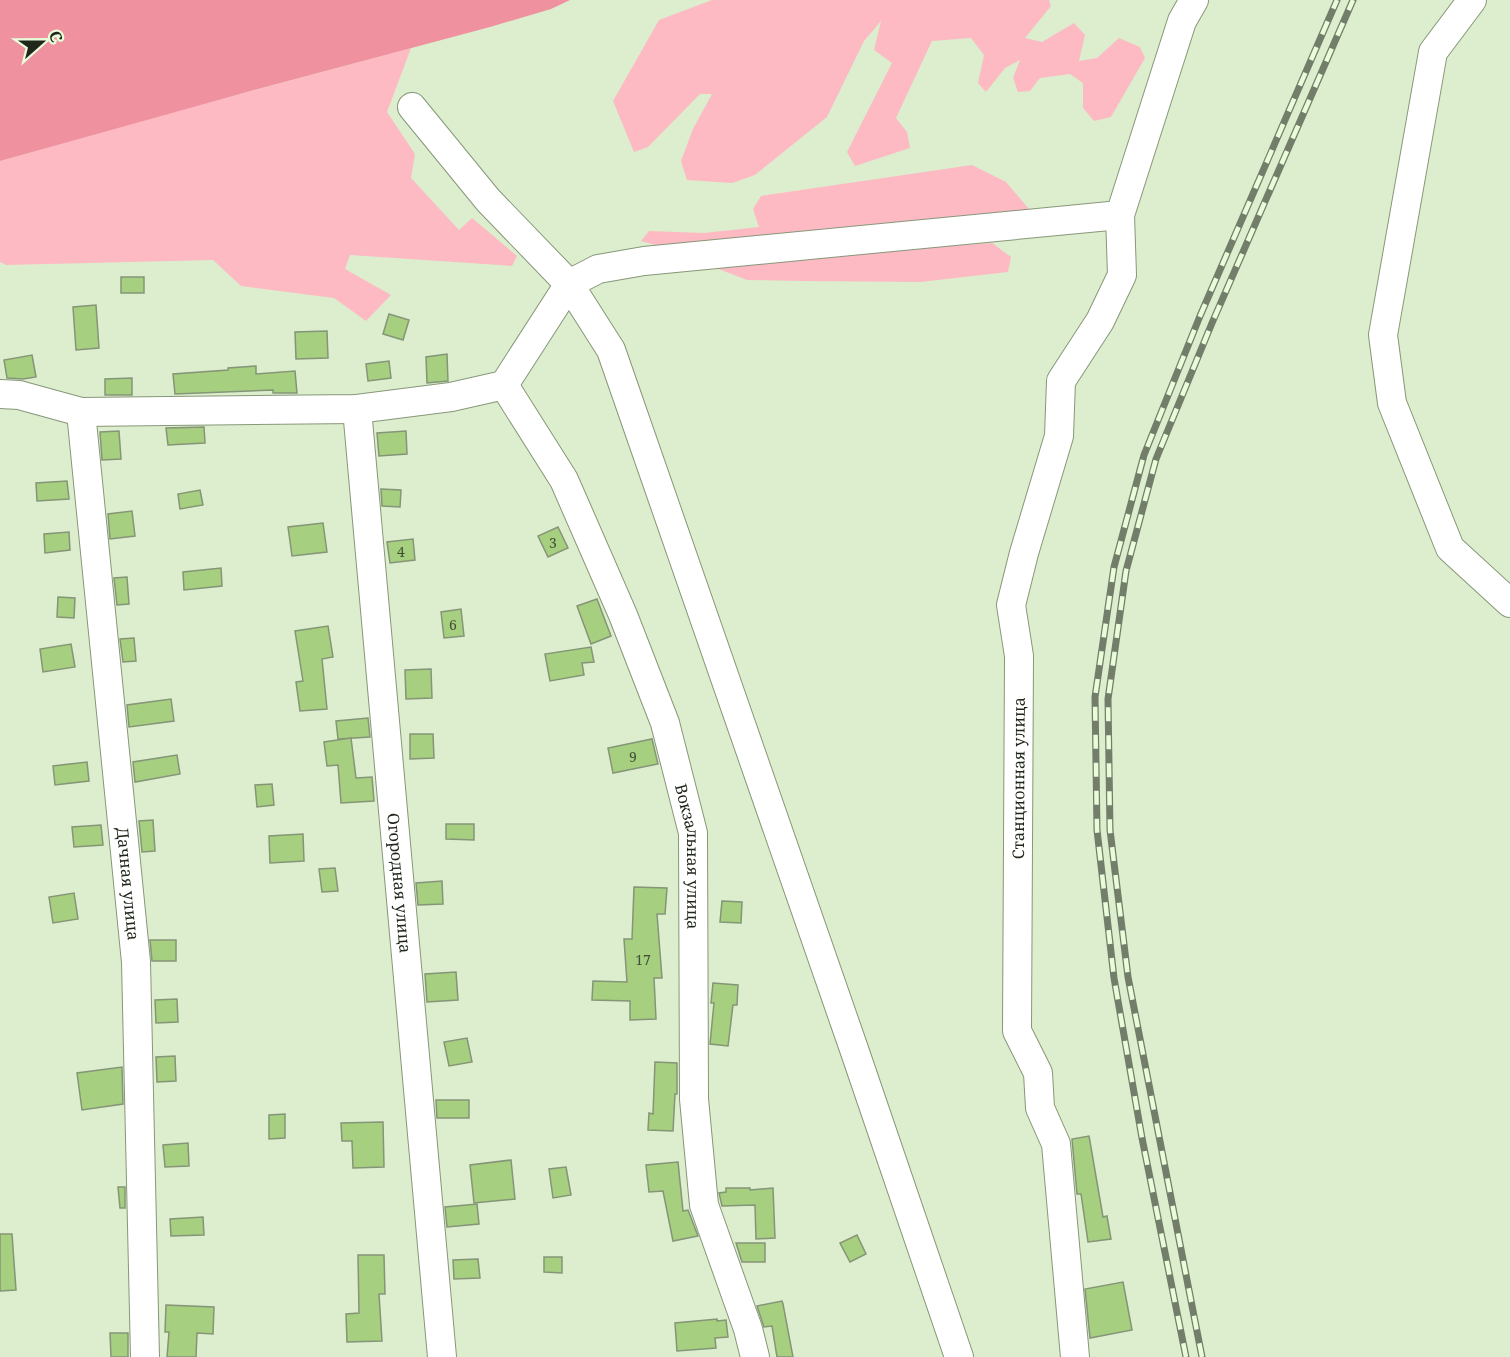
<svg xmlns="http://www.w3.org/2000/svg" width="1510" height="1357" font-family="'Noto Serif',serif">
<rect width="100%" height="100%" fill="#dceecd"/>
<g fill="#fdbac3">
<path d="M 712,0 L 1049,0 L 1051,6 L 1025,38 L 1042,42 L 1074,23 L 1085,35 L 1079,61 L 1097,58 L 1119,38 L 1140,47 L 1145,58 L 1111,117 L 1094,121 L 1083,108 L 1083,83 L 1070,74 L 1040,78 L 1030,91 L 1018,92 L 1013,78 L 1020,60 L 1005,68 L 986,92 L 978,83 L 984,55 L 971,38 L 932,41 L 896,118 L 907,132 L 910,148 L 855,166 L 847,152 L 892,63 L 874,50 L 881,21 L 864,41 L 827,117 L 755,175 L 732,183 L 687,180 L 681,161 L 693,129 L 712,94 L 700,94 L 648,147 L 634,152 L 613,101 L 659,20 Z"/>
<path d="M 411,48 L 387,112 L 415,154 L 411,178 L 459,230 L 472,218 L 517,256 L 512,266 L 350,255 L 345,269 L 391,295 L 366,321 L 334,298 L 241,286 L 213,260 L 6,265 L 0,262 L 0,161 L 184,109 Z"/>
<path d="M 972,165 L 1006,182 L 1029,209 L 1012,216 L 663,247 L 641,241 L 649,231 L 704,233 L 759,227 L 753,209 L 761,196 Z"/>
<path d="M 992,243 L 1011,257 L 1008,272 L 920,282 L 806,281 L 747,280 L 716,268 L 751,260 Z"/>
</g>
<path fill="#ef919f" d="M 0,0 L 570,0 L 551,9 L 490,27 L 258,89 L 0,161 Z"/>
<g fill="#a6cf80" stroke="#859577" stroke-width="1.5">
<rect x="121" y="277" width="23" height="16"/>
<path d="M 96,305 L 99,348 L 76,350 L 73,307 Z"/>
<path d="M 389,314 L 409,320 L 403,340 L 383,334 Z"/>
<path d="M 327,331 L 328,358 L 296,359 L 295,332 Z"/>
<path d="M 447,354 L 448,381 L 427,383 L 426,357 Z"/>
<path d="M 32,355 L 36,377 L 23,379 L 7,378 L 4,360 Z"/>
<path d="M 389,361 L 391,378 L 368,381 L 366,364 Z"/>
<path d="M 256,366 L 256,374 L 295,371 L 297,393 L 273,393 L 273,390 L 175,394 L 173,374 L 228,370 L 228,368 Z"/>
<path d="M 132,378 L 132,395 L 105,395 L 105,379 Z"/>
<path d="M 204,427 L 205,443 L 168,445 L 166,428 Z"/>
<path d="M 119,431 L 121,459 L 102,460 L 100,432 Z"/>
<path d="M 406,431 L 407,454 L 379,456 L 377,433 Z"/>
<path d="M 67,481 L 69,499 L 37,501 L 36,483 Z"/>
<path d="M 381,489 L 401,490 L 400,507 L 382,506 Z"/>
<path d="M 200,490 L 203,505 L 180,509 L 178,494 Z"/>
<path d="M 132,511 L 135,536 L 110,539 L 108,514 Z"/>
<path d="M 323,523 L 327,552 L 292,556 L 288,527 Z"/>
<path d="M 558,527 L 568,548 L 548,557 L 538,536 Z"/>
<path d="M 69,532 L 70,550 L 45,553 L 44,534 Z"/>
<path d="M 413,539 L 415,560 L 390,563 L 387,542 Z"/>
<path d="M 221,568 L 222,586 L 184,590 L 183,572 Z"/>
<path d="M 127,577 L 129,604 L 117,605 L 114,578 Z"/>
<path d="M 58,597 L 75,598 L 74,618 L 57,617 Z"/>
<path d="M 597,599 L 611,636 L 591,644 L 577,606 Z"/>
<path d="M 461,609 L 464,636 L 444,638 L 441,612 Z"/>
<path d="M 328,626 L 333,657 L 322,659 L 327,709 L 300,711 L 296,682 L 303,681 L 295,631 Z"/>
<path d="M 134,638 L 136,661 L 123,662 L 120,639 Z"/>
<path d="M 71,644 L 75,667 L 43,672 L 40,649 Z"/>
<path d="M 591,647 L 594,662 L 582,663 L 584,675 L 550,681 L 545,654 Z"/>
<path d="M 431,669 L 432,698 L 406,699 L 405,670 Z"/>
<path d="M 171,699 L 174,721 L 129,727 L 127,705 Z"/>
<path d="M 368,718 L 370,737 L 338,739 L 336,721 Z"/>
<path d="M 410,734 L 433,734 L 434,758 L 410,759 Z"/>
<path d="M 351,738 L 356,778 L 372,777 L 374,801 L 341,803 L 338,765 L 327,766 L 324,742 Z"/>
<path d="M 652,739 L 658,764 L 613,773 L 608,748 Z"/>
<path d="M 177,755 L 180,774 L 135,782 L 133,762 Z"/>
<path d="M 87,762 L 89,781 L 55,785 L 53,766 Z"/>
<path d="M 272,784 L 274,805 L 257,807 L 255,785 Z"/>
<path d="M 153,820 L 155,851 L 142,852 L 139,821 Z"/>
<path d="M 446,824 L 474,824 L 474,840 L 446,839 Z"/>
<path d="M 101,825 L 103,845 L 74,847 L 72,827 Z"/>
<path d="M 303,834 L 304,861 L 270,863 L 269,836 Z"/>
<path d="M 335,868 L 338,891 L 322,892 L 319,869 Z"/>
<path d="M 442,881 L 443,904 L 418,905 L 416,883 Z"/>
<path d="M 634,887 L 667,888 L 665,914 L 657,914 L 662,978 L 654,978 L 656,1019 L 630,1020 L 630,1001 L 592,1000 L 593,981 L 627,982 L 624,939 L 632,939 Z"/>
<path d="M 74,893 L 78,919 L 53,923 L 49,897 Z"/>
<path d="M 722,901 L 742,902 L 741,923 L 720,922 Z"/>
<path d="M 150,940 L 176,940 L 176,961 L 152,961 Z"/>
<path d="M 456,972 L 458,1000 L 427,1002 L 425,974 Z"/>
<path d="M 713,983 L 738,985 L 737,1005 L 733,1005 L 728,1046 L 710,1044 L 714,1003 L 711,1003 Z"/>
<path d="M 177,999 L 178,1022 L 156,1023 L 155,1000 Z"/>
<path d="M 467,1038 L 472,1062 L 449,1066 L 444,1042 Z"/>
<path d="M 175,1056 L 176,1081 L 157,1082 L 156,1057 Z"/>
<path d="M 655,1062 L 677,1063 L 677,1094 L 675,1094 L 673,1131 L 648,1130 L 649,1113 L 653,1114 Z"/>
<path d="M 122,1067 L 123,1104 L 82,1110 L 77,1073 Z"/>
<path d="M 436,1100 L 469,1100 L 469,1118 L 437,1118 Z"/>
<path d="M 285,1114 L 285,1138 L 269,1139 L 269,1115 Z"/>
<path d="M 383,1122 L 384,1167 L 353,1168 L 352,1141 L 342,1141 L 341,1123 Z"/>
<path d="M 1089,1136 L 1103,1217 L 1107,1216 L 1111,1239 L 1088,1242 L 1081,1194 L 1077,1194 L 1072,1139 Z"/>
<path d="M 188,1143 L 189,1166 L 165,1167 L 163,1145 Z"/>
<path d="M 511,1160 L 515,1199 L 474,1203 L 470,1165 Z"/>
<path d="M 678,1162 L 683,1211 L 688,1210 L 698,1236 L 673,1241 L 663,1191 L 649,1192 L 646,1165 Z"/>
<path d="M 566,1167 L 571,1195 L 553,1198 L 549,1169 Z"/>
<path d="M 118,1187 L 125,1187 L 125,1208 L 120,1208 Z"/>
<path d="M 726,1188 L 750,1188 L 750,1190 L 773,1188 L 775,1238 L 756,1239 L 755,1205 L 722,1206 L 719,1193 L 726,1192 Z"/>
<path d="M 477,1204 L 479,1224 L 447,1227 L 445,1207 Z"/>
<path d="M 203,1217 L 204,1235 L 171,1236 L 170,1219 Z"/>
<path d="M 0,1234 L 12,1234 L 16,1290 L 0,1291 Z"/>
<path d="M 857,1235 L 866,1254 L 850,1262 L 840,1243 Z"/>
<path d="M 736,1243 L 765,1243 L 765,1262 L 742,1262 Z"/>
<path d="M 358,1255 L 384,1255 L 385,1294 L 379,1294 L 382,1341 L 347,1342 L 346,1314 L 359,1313 Z"/>
<path d="M 544,1257 L 562,1257 L 562,1273 L 544,1272 Z"/>
<path d="M 478,1259 L 480,1278 L 454,1279 L 453,1260 Z"/>
<path d="M 1123,1282 L 1132,1330 L 1090,1338 L 1085,1289 Z"/>
<path d="M 782,1301 L 783,1304 L 793,1357 L 777,1357 L 772,1326 L 764,1327 L 757,1306 Z"/>
<path d="M 166,1305 L 214,1307 L 213,1334 L 197,1333 L 196,1357 L 167,1357 L 169,1332 L 165,1332 Z"/>
<path d="M 717,1319 L 717,1321 L 726,1320 L 728,1337 L 715,1338 L 716,1348 L 677,1351 L 675,1323 Z"/>
<path d="M 110,1333 L 128,1333 L 128,1357 L 111,1357 Z"/>
</g>
<g fill="none" stroke-linecap="round" stroke-linejoin="round">
<g stroke="#879779" stroke-width="30">
<g id="minor">
<path d="M 1472,0 L 1433,52 L 1383,335 L 1392,403 L 1450,548 L 1510,603"/>
<path d="M 412,107 L 488,200 L 569,284 L 611,350 L 855,1052 L 959,1357"/>
<path id="s1" d="M 504,385 L 564,480 L 623,615 L 665,723 L 693,833 L 694,1099 L 704,1205 L 748,1329 L 755,1357"/>
<path d="M 0,394 L 19,395 L 81,412 L 357,409 L 451,397 L 504,385 L 569,284 L 598,269 L 644,261 L 1120,215 L 1182,21 L 1194,0"/>
<path id="s2" d="M 357,409 L 442,1357"/>
<path id="s3" d="M 81,412 L 136,962 L 145,1357"/>
<path id="s4" d="M 1075,1357 L 1056,1144 L 1040,1108 L 1038,1073 L 1017,1031 L 1019,656 L 1011,605 L 1024,553 L 1059,436 L 1061,381 L 1100,321 L 1122,275 L 1120,215"/>
</g>
</g>
<use href="#minor" stroke="#fff" stroke-width="28"/>
<g stroke="#727e69" stroke-width="7">
<g id="rail">
<path d="M 1186,1357 L 1142,1138 L 1114,978 L 1097,830 L 1095,697 L 1114,567 L 1144,455 L 1200,316 L 1337,0"/>
<path d="M 1202,1357 L 1128,977 L 1110,830 L 1108,699 L 1126,571 L 1156,459 L 1212,323 L 1353,0"/>
</g>
</g>
<use href="#rail" stroke="#e9fcda" stroke-width="4.5" stroke-dasharray="14" stroke-linecap="butt"/>
</g>
<g text-anchor="middle" dominant-baseline="central" stroke-width="5" stroke-linejoin="round" paint-order="stroke">
<g font-size="14" fill="#415034">
<text x="553" y="542">3</text>
<text x="401" y="551">4</text>
<text x="453" y="624">6</text>
<text x="633" y="756">9</text>
<text x="643" y="959">17</text>
</g>
<g font-size="16" fill="#1f261a" stroke="#e9fcda">
<text stroke="none"><textPath href="#s4" startOffset="588">Станционная улица</textPath></text>
<text stroke="none"><textPath href="#s1" startOffset="512">Вокзальная улица</textPath></text>
<text stroke="none"><textPath href="#s2" startOffset="476">Огородная улица</textPath></text>
<text stroke="none"><textPath href="#s3" startOffset="474">Дачная улица</textPath></text>
</g>
</g>
<g transform="translate(42 42) rotate(69)" stroke="#e9fcda" stroke-width="4.5" paint-order="stroke">
<path d="M0-4.5L10 22L0 15L-10 22Z" fill="#1f261a"/>
<text y="-9" font-size="16" font-weight="bold" text-anchor="middle" fill="#1f261a">С</text>
</g>
</svg>
